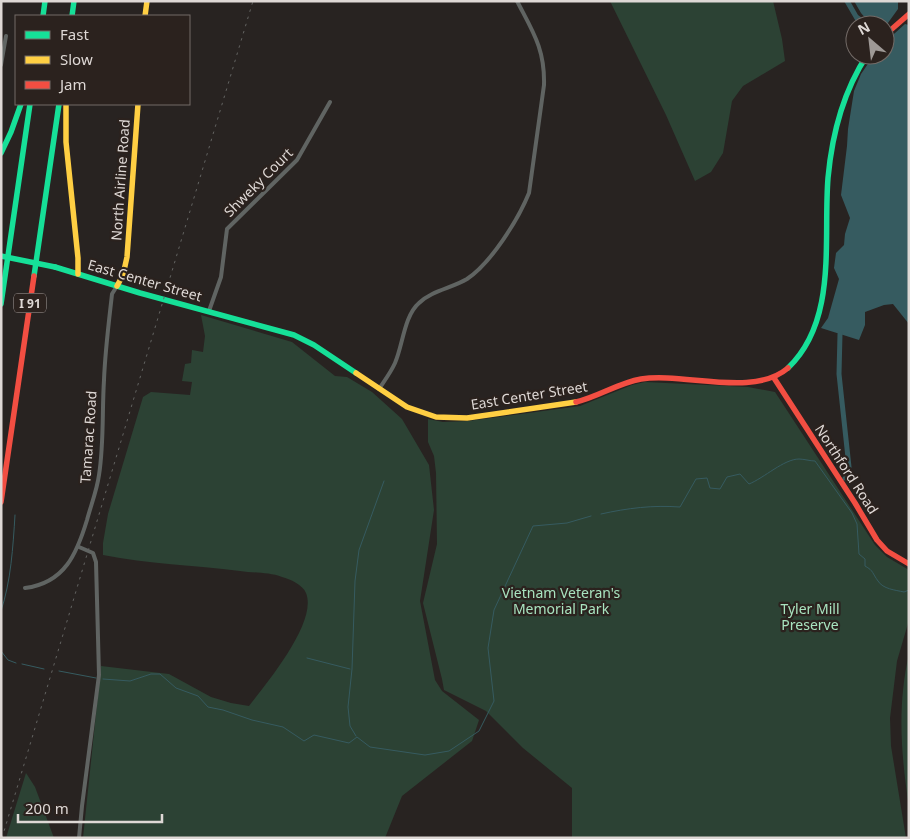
<svg xmlns="http://www.w3.org/2000/svg" width="910" height="839" font-family="'Noto Sans',sans-serif">
<rect width="100%" height="100%" fill="#282321"/>
<g fill="#2c4234">
<path d="M 610,1 L 773,1 L 782,39 L 785,61 L 743,86 L 732,101 L 723,153 L 711,172 L 695,181 L 666,115 Z"/>
<path d="M 201,315 L 292,342 L 335,376 L 347,377 L 372,392 L 402,419 L 429,465 L 434,510 L 420,601 L 435,680 L 442,691 L 479,720 L 472,741 L 402,796 L 385,838 L 83,838 L 101,666 L 169,674 L 211,697 L 231,703 L 249,706 C 266,684 318,622 306,593 C 303,585 290,579 282,577 C 269,572 253,573 240,571 C 194,565 148,564 103,555 L 103,543 L 108,514 L 143,397 L 151,392 L 190,395 L 192,382 L 182,381 L 185,364 L 191,363 L 192,350 L 203,352 L 205,336 Z"/>
<path d="M 645,382 L 748,387 L 775,392 L 875,545 L 887,557 L 909,570 L 909,620 L 897,661 L 890,718 L 891,746 L 906,838 L 572,838 L 572,788 L 523,748 L 486,711 L 444,690 L 442,679 L 423,603 L 437,544 L 436,473 L 434,456 L 428,442 L 428,419 L 443,422 L 468,421 L 580,406 L 632,385 Z"/>
<path d="M 909,654 L 909,807 C 901,755 897,705 909,654 Z"/>
<path d="M 26,773 L 35,787 L 54,838 L 6,838 Z"/>
</g>
<g fill="#365b60">
<path d="M 844,1 L 850,1 L 858,15 L 866,21 L 867,20 L 861,13 L 854,1 L 898,1 L 898,9 L 885,27 L 885,25 L 858,25 Z"/>
<path d="M 905,24 L 909,25 L 909,324 L 893,304 L 884,305 L 865,312 L 865,325 L 859,340 L 821,328 L 828,318 L 839,279 L 834,268 L 836,253 L 844,245 L 845,234 L 850,218 L 841,195 L 847,146 L 848,129 L 854,91 L 861,74 L 874,55 L 885,55 L 885,42 Z"/>
</g>
<g fill="none" stroke-linecap="round" stroke-linejoin="round">
<g stroke="#365b60" stroke-width="1">
<path d="M 601,514 C 628,508 653,505 680,507 L 696,479 L 707,478 L 710,488 L 720,489 L 727,477 L 740,474 L 749,484 C 764,478 784,459 799,459 C 804,459 810,461 815,461 L 852,513 L 857,524 L 859,554 L 865,559 L 865,566 C 874,571 872,573 878,581 C 883,589 895,590 904,592 L 909,590"/>
<path d="M 1,611 C 11,581 13,547 15,515"/>
<path d="M 1,651 L 8,660 L 16,663"/>
<path d="M 307,658 L 350,669"/>
<path d="M 22,664 L 44,669"/>
<path d="M 59,671 L 96,678"/>
<path d="M 103,679 L 130,681 L 151,674 L 160,674 L 176,688 L 198,696 L 208,707 L 223,710 L 252,720 L 283,727 L 304,741 L 314,735 L 349,743 L 357,737 L 370,747 L 425,755 L 449,751 L 479,731 L 494,701 L 488,648 L 494,610 L 533,526 L 567,523 L 591,516"/>
<path d="M 356,736 L 350,726 L 348,707 L 352,669 L 355,581 L 359,550 L 384,481"/>
</g>
<path stroke="#365b60" stroke-width="5" d="M 840,334 L 839,374 L 849,467 L 845,478"/>
<g stroke="#606462" stroke-width="4">
<path d="M 1,65 L 6,36"/>
<path d="M 209,311 L 221,277 L 227,229 L 297,160 L 330,102"/>
<path d="M 379,389 C 385,380 391,372 395,363 C 403,345 404,316 419,303 C 431,291 452,288 467,279 C 491,263 518,220 529,193 L 544,85 C 545,49 533,32 517,1"/>
<path d="M 79,547 L 93,553 L 96,562 L 99,675 L 82,806 L 79,838"/>
<path d="M 25,588 C 65,583 77,553 87,520 C 91,505 97,490 99,475 C 104,444 102,411 104,380 C 105,354 108,329 111,303 L 112,294 L 117,286"/>
</g>
<g stroke="#16e098" stroke-width="5.5">
<path d="M 43,16 L 45,1"/>
<path d="M 72,16 L 74,1"/>
<path d="M 1,153 L 11,132 L 21,104"/>
<path d="M 55,267 L 140,293 L 294,335 L 314,345 L 356,373"/>
<path d="M 34,276 L 59,104"/>
<path d="M 1,304 L 30,104"/>
<path d="M 788,368 C 838,320 823,240 828,178 C 832,134 843,92 867,55"/>
</g>
<g stroke="#ffcf43" stroke-width="5.5">
<path d="M 145,16 L 147,1"/>
<path d="M 66,104 L 66,142 L 78,258 L 78,274"/>
<path d="M 117,286 L 123,275 L 127,257 L 138,104"/>
<path d="M 356,373 L 407,407 L 436,417 L 467,418 L 576,402"/>
</g>
<g stroke="#f24e42" stroke-width="5.5">
<path d="M 885,35 L 909,14"/>
<path d="M 774,378 L 855,503 L 877,540 L 887,551 L 909,564"/>
<path d="M 576,402 C 598,397 618,383 641,379 C 684,372 753,398 788,368"/>
<path d="M 1,502 L 34,276"/>
</g>
<path stroke="#636361" stroke-width="1" stroke-dasharray="2.5 5" stroke-linecap="butt" d="M 2,838 L 253,1"/>
<path stroke="#16e098" stroke-width="5.5" d="M 1,256 L 55,267"/>
</g>
<g text-anchor="middle" dominant-baseline="central" stroke-width="4.5" stroke-linejoin="round" paint-order="stroke">
<rect fill="#2b221e" stroke="#a8a19e" stroke-width="1" x="14" y="293.5" width="32" height="19" rx="4"/>
<g font-size="12" font-weight="bold" fill="#ded8d5">
<text x="30" y="303">I 91</text>
</g>
<g font-size="14" fill="#ded8d5" stroke="#2b221e">
<text transform="translate(120 180) rotate(-86)">North Airline Road</text>
<text transform="translate(258 182) rotate(-45)">Shweky Court</text>
<text transform="translate(145 280) rotate(16)">East Center Street</text>
<text transform="translate(529 395) rotate(-9)">East Center Street</text>
<text transform="translate(88 437) rotate(-86)">Tamarac Road</text>
<text transform="translate(847 469) rotate(57)">Northford Road</text>
</g>
<g font-size="14" fill="#a8e3bf" stroke="#2b221e">
<text x="561" y="592">Vietnam Veteran's<tspan x="561" dy="16">Memorial Park</tspan></text>
<text x="810" y="608">Tyler Mill<tspan x="810" dy="16">Preserve</tspan></text>
</g>
</g>
<rect width="910" height="839" fill="none" stroke="#ded8d5" stroke-width="5"/>
<rect x="15" y="15" width="175" height="90" fill="#2b221e" stroke="#736b67"/>
<rect x="25" y="31" width="25" height="8" fill="#16e098" stroke="#736b67"/>
<text x="60" y="40" font-size="15" fill="#ded8d5">Fast</text>
<rect x="25" y="56" width="25" height="8" fill="#ffcf43" stroke="#736b67"/>
<text x="60" y="65" font-size="15" fill="#ded8d5">Slow</text>
<rect x="25" y="81" width="25" height="8" fill="#f24e42" stroke="#736b67"/>
<text x="60" y="90" font-size="15" fill="#ded8d5">Jam</text>
<g transform="translate(870 40) rotate(332)"><circle r="24" fill="#2b221e" stroke="#736b67"/>
<path d="M0-4L9 19L0 12L-9 19Z" fill="#9e9996"/>
<text y="-8" font-size="14" font-weight="bold" text-anchor="middle" fill="#ded8d5">N</text>
</g>
<path d="M18 814v8h144v-8" fill="none" stroke="#ded8d5" stroke-width="2.5"/>
<text x="25" y="814" font-size="15" fill="#ded8d5" stroke="#2b221e" stroke-width="4" paint-order="stroke">200 m</text>
</svg>
